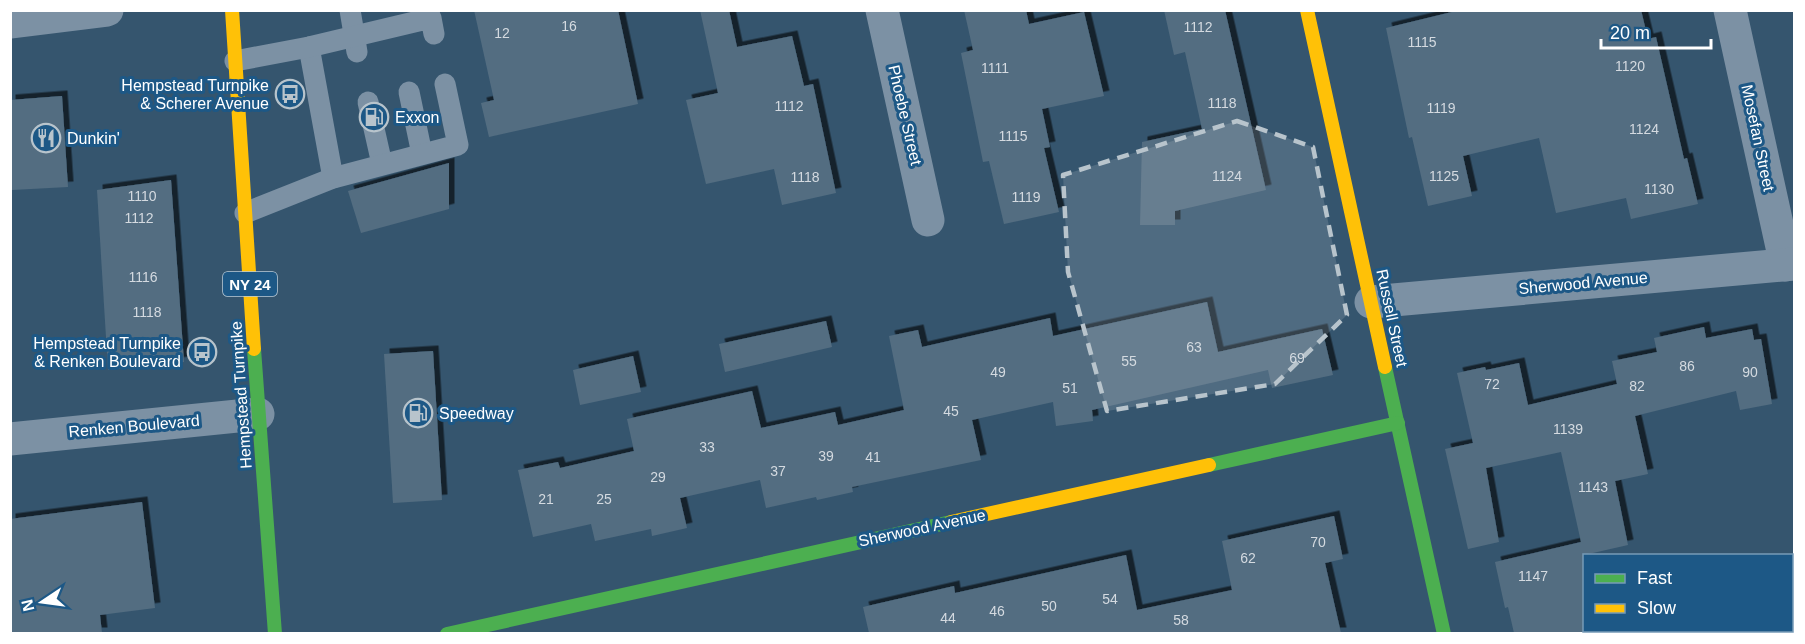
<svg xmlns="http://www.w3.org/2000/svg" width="1805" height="644" font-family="Arial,sans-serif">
<defs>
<filter id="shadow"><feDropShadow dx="5.5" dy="-5.5" stdDeviation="0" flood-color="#0009"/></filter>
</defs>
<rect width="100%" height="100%" fill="#35556e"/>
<g fill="#536d81" filter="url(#shadow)">
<path d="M 474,10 L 618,10 L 638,104 L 489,137 L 481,103 L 494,100 Z"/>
<path d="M 700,10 L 729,10 L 737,47 L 792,36 L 804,86 L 813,84 L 836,193 L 782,205 L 774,169 L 706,184 L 686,100 L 718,93 Z"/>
<path d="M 964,10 L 1026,10 L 1029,24 L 1084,12 L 1104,96 L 1042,109 L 1050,147 L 1044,148 L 1059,212 L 1004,224 L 989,161 L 983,162 L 961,53 L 973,50 Z"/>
<path d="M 1164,10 L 1225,10 L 1266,190 L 1175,211 L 1175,225 L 1140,225 L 1142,142 L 1202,129 L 1185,52 L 1174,55 Z"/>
<path d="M 1460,10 L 1641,10 L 1648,39 L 1656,37 L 1684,159 L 1687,158 L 1698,204 L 1631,219 L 1626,198 L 1556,213 L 1539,138 L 1463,156 L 1472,196 L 1428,206 L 1412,137 L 1409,138 L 1386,28 Z"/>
<path d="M 62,96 L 68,187 L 12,190 L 10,100 Z"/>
<path d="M 449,163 L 449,209 L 361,233 L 348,191 Z"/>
<path d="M 171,180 L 184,362 L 108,370 L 97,190 Z"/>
<path d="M 1207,302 L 1218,352 L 1322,329 L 1333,375 L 1272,388 L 1268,370 L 1092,410 L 1093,421 L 1056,426 L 1053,402 L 972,420 L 981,460 L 852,487 L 853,492 L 817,500 L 816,497 L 766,508 L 760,480 L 680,498 L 687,528 L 652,536 L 651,529 L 595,541 L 591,524 L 533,537 L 518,470 L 558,462 L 560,468 L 634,451 L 627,419 L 752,391 L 761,428 L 835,412 L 838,425 L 904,410 L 889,336 L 918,330 L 922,347 L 1050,318 L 1053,336 Z"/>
<path d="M 826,321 L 832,347 L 725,372 L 719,344 Z"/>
<path d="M 1704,327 L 1706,338 L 1752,329 L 1754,340 L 1761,339 L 1772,404 L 1740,410 L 1736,391 L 1635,416 L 1648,474 L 1615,481 L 1628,545 L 1584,555 L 1584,633 L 1514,633 L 1508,607 L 1505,608 L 1495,562 L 1581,542 L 1561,452 L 1486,468 L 1499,542 L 1468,549 L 1445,449 L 1473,443 L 1457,373 L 1485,367 L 1486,370 L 1519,363 L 1528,405 L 1617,384 L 1612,361 L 1657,352 L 1654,338 Z"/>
<path d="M 433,351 L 442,500 L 393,503 L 384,354 Z"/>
<path d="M 633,356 L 641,392 L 580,405 L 573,370 Z"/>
<path d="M 142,502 L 155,608 L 100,615 L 102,633 L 10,633 L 10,519 Z"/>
<path d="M 1334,516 L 1343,559 L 1325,563 L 1341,633 L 869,633 L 863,607 L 954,586 L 955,593 L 1126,555 L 1137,610 L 1232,590 L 1222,541 Z"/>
</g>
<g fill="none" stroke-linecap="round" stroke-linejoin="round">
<g stroke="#7c91a4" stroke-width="21">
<path d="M 350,10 L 357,52"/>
<path d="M 309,47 L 333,178"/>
<path d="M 235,61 L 309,47 L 431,18 L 434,34"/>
<path d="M 409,92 L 422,154"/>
<path d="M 368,102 L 382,164"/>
<path d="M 245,213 L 333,178 L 458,145 L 445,84"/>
</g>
<g stroke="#7c91a4" stroke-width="33">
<path d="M 882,10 L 928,220"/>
<path d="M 1730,10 L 1786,265"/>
<path d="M 10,22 L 107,10"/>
<path d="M 1371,302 L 1794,264"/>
<path d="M 10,439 L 258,414"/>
</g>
<g stroke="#4caf50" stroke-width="14">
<path d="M 254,349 L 275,634"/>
<path d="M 1385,367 L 1444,634"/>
<path d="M 1209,465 L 1398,423"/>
<path d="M 447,634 L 951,522"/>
</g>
<g stroke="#ffc107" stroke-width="14">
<path d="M 232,10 L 254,349"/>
<path d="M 1307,10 L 1385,367"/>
<path d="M 951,522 L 1209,465"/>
</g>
</g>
<path fill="#b8c4cc" fill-opacity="0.2" stroke="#b8c4cc" stroke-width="4.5" stroke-dasharray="12 8" stroke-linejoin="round" d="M 1237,121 L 1313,147 L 1347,315 L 1275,384 L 1107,411 L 1068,272 L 1063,175 Z"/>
<defs>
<g id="bus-ring" transform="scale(1.5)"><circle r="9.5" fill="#1d5886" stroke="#b8c4cc" stroke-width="1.5"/><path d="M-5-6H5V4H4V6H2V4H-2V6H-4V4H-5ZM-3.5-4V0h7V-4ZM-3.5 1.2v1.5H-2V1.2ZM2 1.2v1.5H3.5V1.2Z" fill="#b8c4cc"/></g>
<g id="fuel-ring" transform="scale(1.5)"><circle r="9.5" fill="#1d5886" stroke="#b8c4cc" stroke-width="1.5"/><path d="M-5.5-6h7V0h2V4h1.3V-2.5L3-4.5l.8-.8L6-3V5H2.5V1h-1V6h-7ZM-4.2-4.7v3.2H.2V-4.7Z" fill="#b8c4cc"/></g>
<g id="restaurant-ring" transform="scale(1.5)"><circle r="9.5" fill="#1d5886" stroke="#b8c4cc" stroke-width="1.5"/><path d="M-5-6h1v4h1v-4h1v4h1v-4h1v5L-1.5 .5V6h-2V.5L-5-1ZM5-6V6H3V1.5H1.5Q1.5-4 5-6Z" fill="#b8c4cc"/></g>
</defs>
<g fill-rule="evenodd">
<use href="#bus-ring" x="290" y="94"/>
<use href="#fuel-ring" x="374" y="117"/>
<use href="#restaurant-ring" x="46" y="138"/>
<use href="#bus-ring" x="202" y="352"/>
<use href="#fuel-ring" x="418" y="413"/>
</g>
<g text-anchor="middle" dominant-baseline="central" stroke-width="6" stroke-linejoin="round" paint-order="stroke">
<g font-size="14" fill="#d4dae0">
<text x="569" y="26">16</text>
<text x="1198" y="27">1112</text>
<text x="502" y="33">12</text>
<text x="1422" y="42">1115</text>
<text x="1630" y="66">1120</text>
<text x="995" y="68">1111</text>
<text x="1222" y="103">1118</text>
<text x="789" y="106">1112</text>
<text x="1441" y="108">1119</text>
<text x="1644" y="129">1124</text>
<text x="1013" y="136">1115</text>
<text x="1227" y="176">1124</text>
<text x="1444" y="176">1125</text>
<text x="805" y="177">1118</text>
<text x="1659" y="189">1130</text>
<text x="142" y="196">1110</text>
<text x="1026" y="197">1119</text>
<text x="139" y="218">1112</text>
<text x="143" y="277">1116</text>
<text x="147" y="312">1118</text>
<text x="1194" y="347">63</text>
<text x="1297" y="358">69</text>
<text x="1129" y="361">55</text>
<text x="1687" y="366">86</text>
<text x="998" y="372">49</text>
<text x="1750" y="372">90</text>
<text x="1492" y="384">72</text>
<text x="1637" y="386">82</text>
<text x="1070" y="388">51</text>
<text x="951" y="411">45</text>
<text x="1568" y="429">1139</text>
<text x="707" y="447">33</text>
<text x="826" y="456">39</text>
<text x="873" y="457">41</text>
<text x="778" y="471">37</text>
<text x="658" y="477">29</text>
<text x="1593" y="487">1143</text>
<text x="546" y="499">21</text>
<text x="604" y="499">25</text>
<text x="1318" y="542">70</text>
<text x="1248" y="558">62</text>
<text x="1533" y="576">1147</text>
<text x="1110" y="599">54</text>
<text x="1049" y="606">50</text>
<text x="997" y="611">46</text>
<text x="948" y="618">44</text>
<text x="1181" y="620">58</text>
</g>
<rect fill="#1d5886" stroke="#bbcddb" stroke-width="1.5" x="223" y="272" width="54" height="24" rx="4.5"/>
<g font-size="15" font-weight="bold" fill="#fff">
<text x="250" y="284">NY 24</text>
</g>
<g font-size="16" fill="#fff" stroke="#1d5886" text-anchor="start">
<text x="269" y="85" text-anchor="end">Hempstead Turnpike<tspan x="269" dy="18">&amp; Scherer Avenue</tspan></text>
<text x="395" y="117">Exxon</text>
<text x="67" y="138">Dunkin'</text>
<text x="181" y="343" text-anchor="end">Hempstead Turnpike<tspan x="181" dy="18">&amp; Renken Boulevard</tspan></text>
<text x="439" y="413">Speedway</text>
</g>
<g font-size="16" fill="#fff" stroke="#1d5886">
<text transform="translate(905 115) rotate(77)">Phoebe Street</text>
<text transform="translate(1758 138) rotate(78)">Mosefan Street</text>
<text transform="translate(1583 283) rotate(-5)">Sherwood Avenue</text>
<text transform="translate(1392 318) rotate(78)">Russell Street</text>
<text transform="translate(241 395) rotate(-94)">Hempstead Turnpike</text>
<text transform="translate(134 426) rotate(-5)">Renken Boulevard</text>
<text transform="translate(922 528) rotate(-12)">Sherwood Avenue</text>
</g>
</g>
<rect width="1805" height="644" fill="none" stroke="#ffffff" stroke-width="24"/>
<rect x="1583" y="554" width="210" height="78" fill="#1d5886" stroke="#779bb6" stroke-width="1.5"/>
<rect x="1595" y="574" width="30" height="9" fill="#4caf50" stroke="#779bb6" stroke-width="1.5"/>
<text x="1637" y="584" font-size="18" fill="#ffffff">Fast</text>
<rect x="1595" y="604" width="30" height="9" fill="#ffc107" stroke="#779bb6" stroke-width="1.5"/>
<text x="1637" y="614" font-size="18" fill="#ffffff">Slow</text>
<g transform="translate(42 602) rotate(257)" stroke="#1d5886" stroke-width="4.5" paint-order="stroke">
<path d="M0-4.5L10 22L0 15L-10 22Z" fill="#ffffff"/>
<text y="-9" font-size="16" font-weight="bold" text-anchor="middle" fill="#ffffff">N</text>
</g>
<path d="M1601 39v9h110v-9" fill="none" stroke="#ffffff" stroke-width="3"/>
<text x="1610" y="39" font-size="18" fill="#ffffff" stroke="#1d5886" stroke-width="4.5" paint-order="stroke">20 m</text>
</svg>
